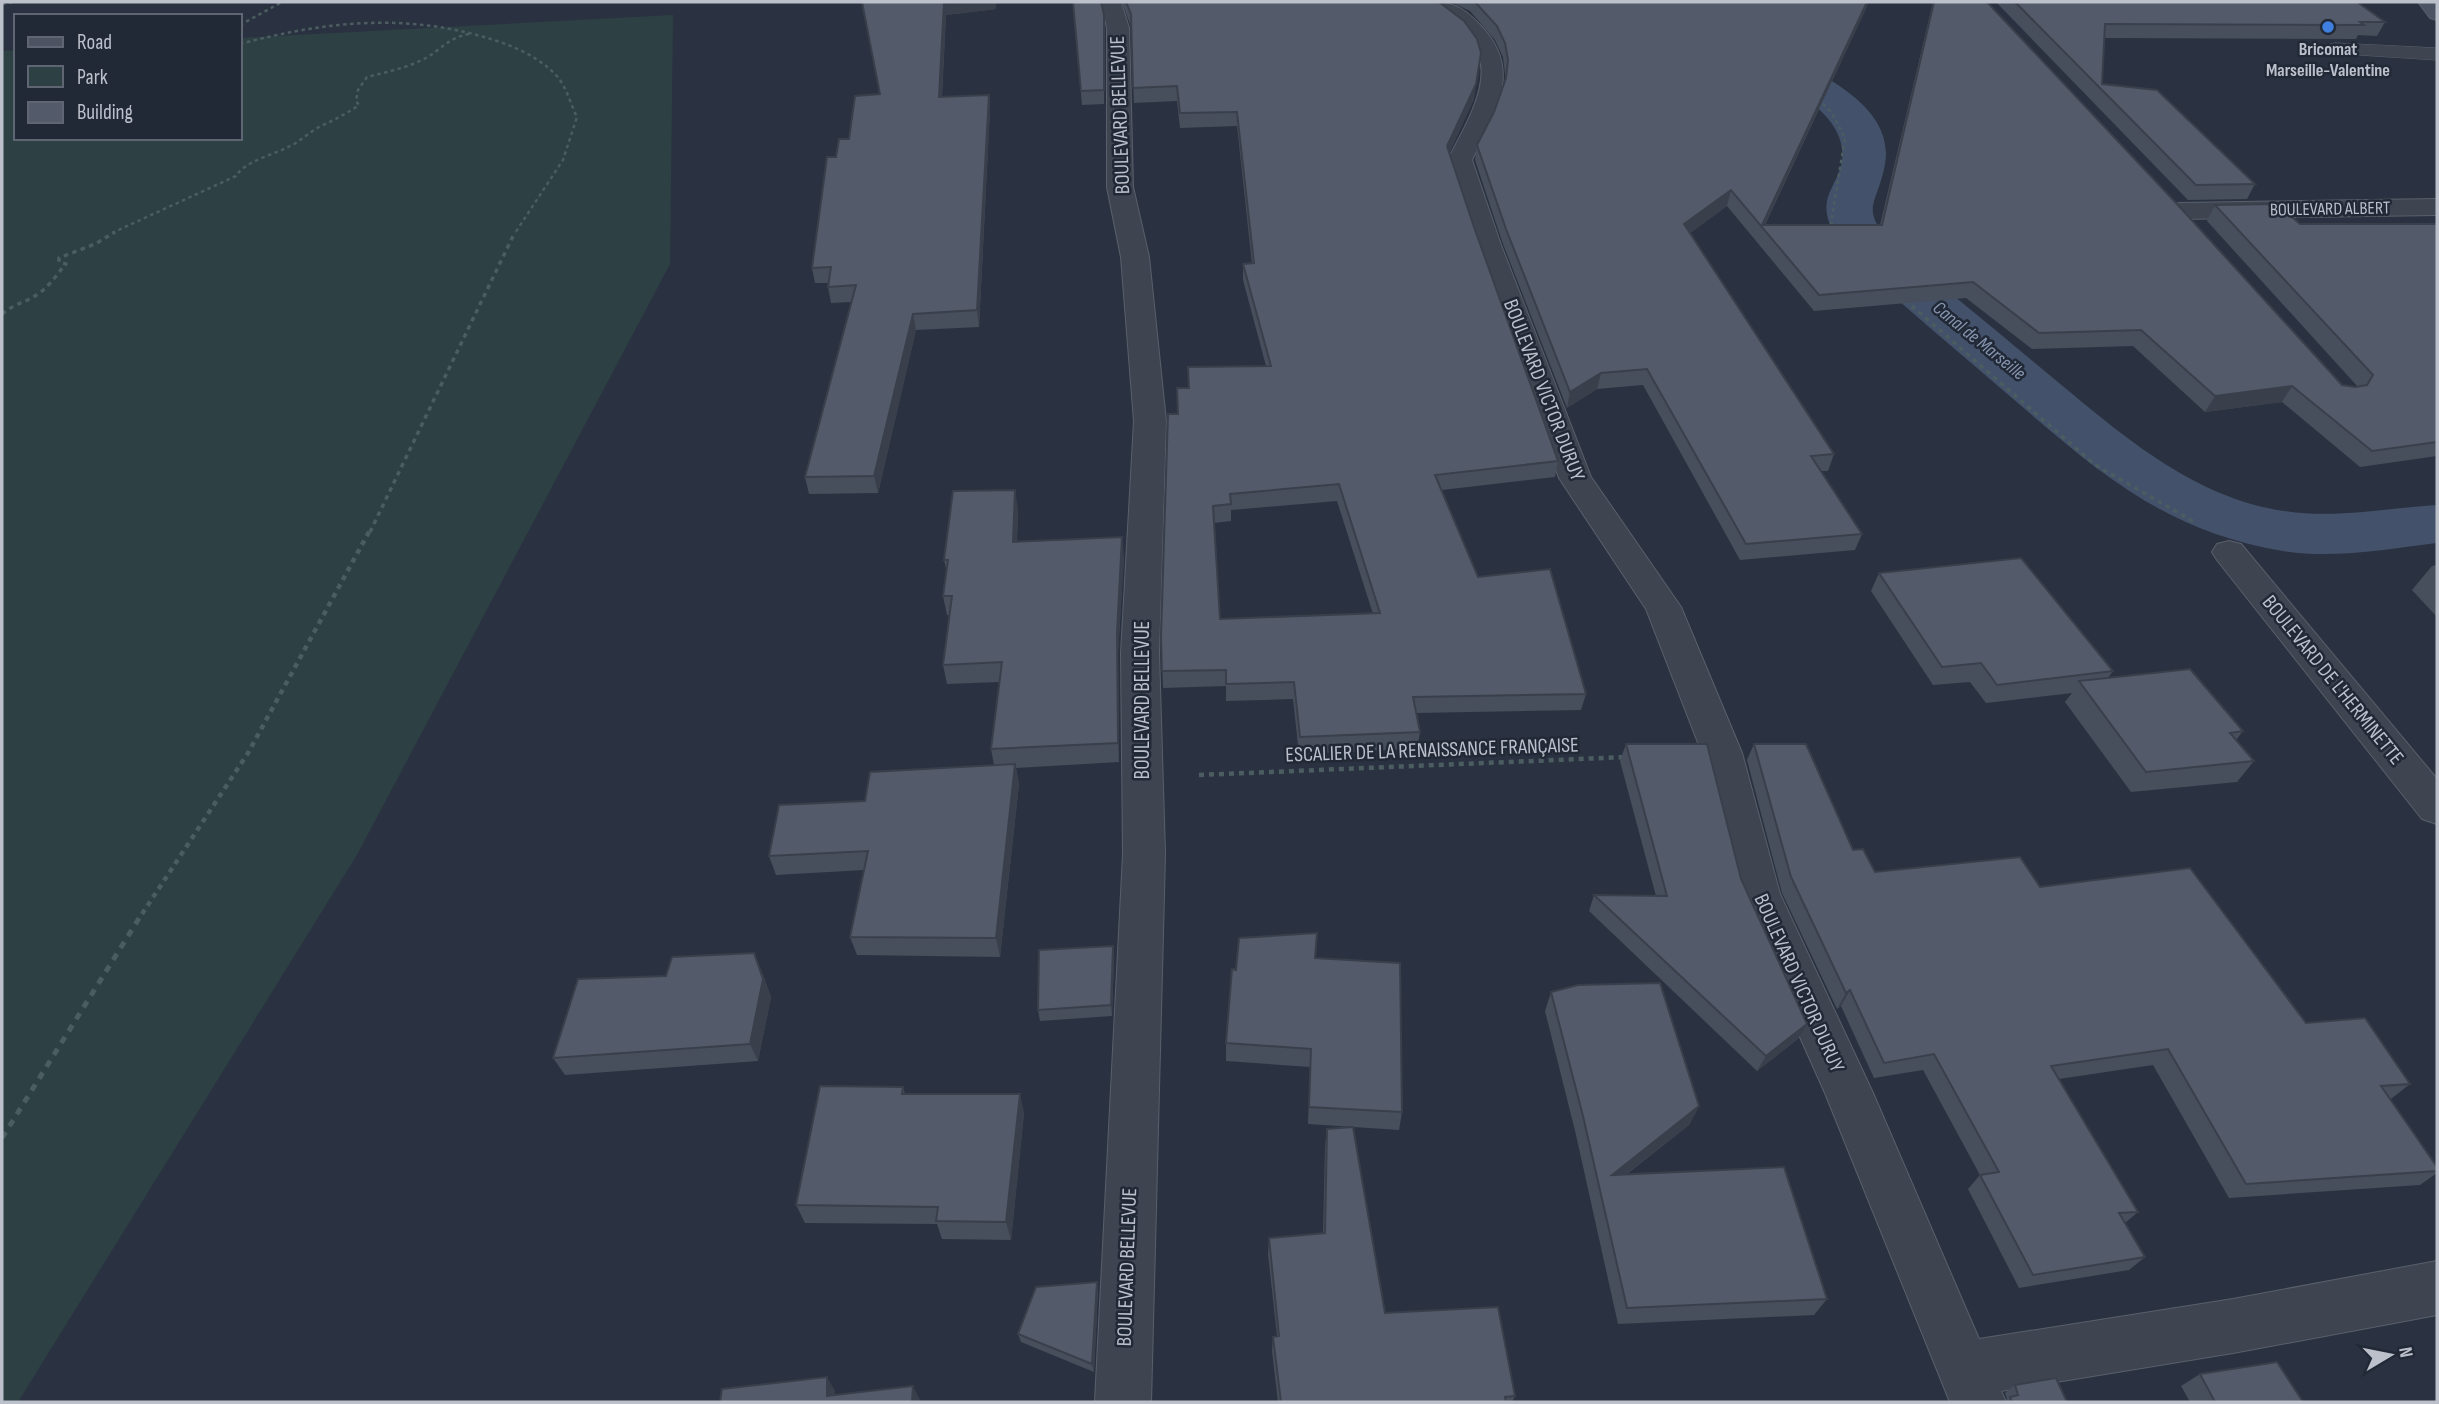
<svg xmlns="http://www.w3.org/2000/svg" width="2439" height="1404" font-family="'Sofia Sans Condensed',sans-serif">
<rect width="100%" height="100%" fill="#2a3241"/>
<path fill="#2d4043" d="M 673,15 L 670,264 L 358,853 L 18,1402 L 2,1402 L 2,51 L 16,50 L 16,138 L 240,138 L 240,38 Z"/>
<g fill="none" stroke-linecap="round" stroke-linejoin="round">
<path fill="#43516a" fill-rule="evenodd" d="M 1638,2 L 1677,2 L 1695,21 L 1710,30 C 1762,48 1899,88 1885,164 C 1877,208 1858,206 1894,247 C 1943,287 1992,327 2041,368 C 2113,427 2188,497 2284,511 C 2335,519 2387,508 2437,505 L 2437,543 C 2387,549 2334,559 2283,551 C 2162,531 2095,469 2005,392 C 1957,351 1908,309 1860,267 C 1844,247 1820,224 1828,197 C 1832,185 1840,174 1842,161 C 1850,95 1731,64 1682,46 L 1669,37 Z"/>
<g stroke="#59606b" stroke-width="1">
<path id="lane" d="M 2335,43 L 2437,48 L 2437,60 L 2328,53 L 2324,49 L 2328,45 Z"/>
</g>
<g stroke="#59606b" stroke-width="2">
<g id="street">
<path d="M 1101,2 L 1121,2 L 1129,28 L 1133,187 L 1149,257 L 1166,421 L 1159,653 L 1165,854 L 1151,1402 L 1095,1402 L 1123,854 L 1121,653 L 1134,421 L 1121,257 L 1107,187 L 1107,28 Z"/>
<path d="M 1428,2 C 1453,2 1462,6 1480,25 C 1524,69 1495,113 1472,160 L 1501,245 L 1591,477 L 1681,607 L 1742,753 L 1780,894 L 1873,1093 L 1979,1339 L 2233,1299 L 2437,1261 L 2437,1315 L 2233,1353 L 2001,1391 L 2006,1402 L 1950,1402 L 1825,1093 L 1736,894 L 1702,753 L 1646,609 L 1559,478 L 1475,245 L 1448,160 C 1464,126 1501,73 1469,38 C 1457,25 1436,16 1428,2 Z"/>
<path d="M 2437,199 L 2437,215 L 2180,219 L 2171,217 L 2167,211 L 2171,205 L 2180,203 Z"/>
<path d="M 2229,541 L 2241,544 L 2437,779 L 2437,824 L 2422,819 L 2217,560 L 2212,552 L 2217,544 Z"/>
</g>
</g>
<g stroke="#59606b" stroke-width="2">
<path id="secondary" d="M 2418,2 L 2437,2 L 2437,20 L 2430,18 Z"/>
</g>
<g stroke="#4c5d61" stroke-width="2.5" stroke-dasharray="3.5 3.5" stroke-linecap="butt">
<path d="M 2,4 L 14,2"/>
<path d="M 240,25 L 282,2"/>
<path d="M 240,44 C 322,22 401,13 484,37 C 509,44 536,55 555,74 C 566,85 570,103 577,117 L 563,160 L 515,233"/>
<path d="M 1818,99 L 1832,113 L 1845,138 L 1831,223 L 1836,229"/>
<path d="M 112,233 L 236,176 C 245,161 273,155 288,147 C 300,142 309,132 321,126 C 334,120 346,114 359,105 L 356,101 L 358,90 L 367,77 C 387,72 407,68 426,58 C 443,48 448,38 469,34"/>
</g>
<g stroke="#4c5d61" stroke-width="3.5" stroke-dasharray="4.5 4.5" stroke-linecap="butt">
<path d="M 1905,300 L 2094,464 L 2194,522"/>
<path d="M 2,314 C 17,302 25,303 38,294 C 49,287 57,274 66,264 L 59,262 L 59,258 L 95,244 L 115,232"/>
<path d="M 370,532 L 515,232"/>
</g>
<g stroke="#4c5d61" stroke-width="4.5" stroke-dasharray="5 5" stroke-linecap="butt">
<path d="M 1199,775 L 1627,757"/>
<path d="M 142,914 L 248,753 L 370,530"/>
</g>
<path stroke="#4c5d61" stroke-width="5" stroke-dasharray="7 7" stroke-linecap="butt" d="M 2,1138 L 143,912"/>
<use href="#lane" fill="#3e4551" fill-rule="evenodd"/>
<use href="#street" fill="#3e4551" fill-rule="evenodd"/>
<use href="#secondary" fill="#4c5463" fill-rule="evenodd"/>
</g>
<g fill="#474e5c" fill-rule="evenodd">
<path d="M 862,2 L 996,2 L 996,9 L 946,15 L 942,97 L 989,95 L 990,109 L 979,327 L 916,330 L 878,493 L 809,494 L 805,477 L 851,302 L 831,303 L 828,287 L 828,283 L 815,283 L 812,268 L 836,157 L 880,94 Z"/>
<path d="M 1073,2 L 1104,28 L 1104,104 L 1082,105 Z"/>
<path d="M 1122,2 L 1439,2 L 1474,99 L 1449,152 L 1475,230 L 1558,461 L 1555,477 L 1442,490 L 1478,577 L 1586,694 L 1581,710 L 1416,713 L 1420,732 L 1417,749 L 1299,754 L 1293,699 L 1226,701 L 1226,686 L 1163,688 L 1161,637 L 1178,414 L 1189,388 L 1266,366 L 1243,280 L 1243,264 L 1252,264 L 1237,126 L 1180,128 L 1177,101 L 1134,103 L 1131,27 ZM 1337,501 L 1373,614 L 1220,619 L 1214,523 L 1231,521 L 1231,510 Z"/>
<path d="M 1451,2 L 1869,2 L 1765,225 L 1880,225 L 1933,2 L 1987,2 L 2342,385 L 2355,387 L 2358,387 L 2207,221 L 2215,205 L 2300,224 L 2437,224 L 2437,456 L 2360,467 L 2282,402 L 2205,412 L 2133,346 L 2032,349 L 1966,298 L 1814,311 L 1727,206 L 1690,233 L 1834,454 L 1828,471 L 1821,471 L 1862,534 L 1855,550 L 1740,560 L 1643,385 L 1597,389 L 1567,408 L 1503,244 L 1475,160 L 1477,145 L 1494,112 L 1505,80 L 1505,74 L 1503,57 L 1495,40 L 1470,11 Z"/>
<path d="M 1996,2 L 2357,2 L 2385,22 L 2377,36 L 2358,35 L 2356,39 L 2104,38 L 2102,84 L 2255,184 L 2247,199 L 2188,200 Z"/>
<path d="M 1018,509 L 1017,542 L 1124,557 L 1118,653 L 1119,762 L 1016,768 L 1019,784 L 1000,957 L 857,955 L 850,937 L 864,870 L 776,875 L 769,856 L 865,801 L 994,765 L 991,749 L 999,682 L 947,684 L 943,665 L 949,615 L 947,615 L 943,596 L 947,573 L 944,560 Z"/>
<path d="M 2437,565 L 2437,617 L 2412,590 L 2432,566 Z"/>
<path d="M 1879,573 L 2113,671 L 2108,678 L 2243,731 L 2236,740 L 2254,761 L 2237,782 L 2131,792 L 2065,702 L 2072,693 L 1986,703 L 1970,682 L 1933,685 L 1871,591 Z"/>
<path d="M 1626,744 L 1741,879 L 1798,1039 L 1757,1071 L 1589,911 L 1594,895 L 1656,896 L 1620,761 Z"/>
<path d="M 1754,744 L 1875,872 L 2040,887 L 2306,1023 L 2410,1084 L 2391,1099 L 2390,1099 L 2437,1167 L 2437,1173 L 2420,1185 L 2229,1198 L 2153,1065 L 2059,1079 L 2138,1212 L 2125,1223 L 2145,1257 L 2129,1270 L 2019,1288 L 1968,1189 L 1980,1175 L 1923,1070 L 1874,1078 L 1841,1006 L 1837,1009 L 1782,893 L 1747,760 Z"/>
<path d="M 1113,946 L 1114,956 L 1112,1016 L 1040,1021 L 1038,1010 Z"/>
<path d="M 1315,958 L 1402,1112 L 1399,1130 L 1308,1124 L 1310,1067 L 1226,1061 L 1226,1043 L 1236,970 Z"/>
<path d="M 762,972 L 771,997 L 758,1061 L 565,1075 L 553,1058 Z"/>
<path d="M 1551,992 L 1699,1106 L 1689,1125 L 1627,1174 L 1827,1299 L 1814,1315 L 1618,1324 L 1576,1135 L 1545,1011 Z"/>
<path d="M 903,1087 L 905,1094 L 1024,1113 L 1011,1240 L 942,1239 L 937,1224 L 805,1223 L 796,1205 Z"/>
<path d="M 1327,1129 L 1385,1313 L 1515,1396 L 1512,1402 L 1278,1402 L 1272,1351 L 1273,1337 L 1277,1336 L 1268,1254 L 1269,1238 L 1323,1233 L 1325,1146 Z"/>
<path d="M 1097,1282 L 1098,1290 L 1094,1372 L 1021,1342 L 1018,1334 Z"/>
<path d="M 2200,1374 L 2303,1402 L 2190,1402 L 2181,1386 Z"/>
<path d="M 2015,1385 L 2067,1402 L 2003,1402 L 2007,1399 L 2005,1393 Z"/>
</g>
<g fill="#3a404b">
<path d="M 944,2 L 996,2 L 996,9 L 946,15 L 941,112 L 939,97 Z"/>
<path d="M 1867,2 L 1869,2 L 1763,228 L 1762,227 Z"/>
<path d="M 1481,53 L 1474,99 L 1446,161 L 1447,146 Z"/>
<path d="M 989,95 L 990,109 L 979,327 L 977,310 Z"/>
<path d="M 1731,190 L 1727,206 L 1680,240 L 1684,224 Z"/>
<path d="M 913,314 L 916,330 L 878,493 L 874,476 Z"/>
<path d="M 1601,373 L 1597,389 L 1567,408 L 1570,392 Z"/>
<path d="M 2292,386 L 2282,402 L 2205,412 L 2215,396 Z"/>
<path d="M 1015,490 L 1018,509 L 1016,562 L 1013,542 Z"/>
<path d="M 1122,537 L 1124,557 L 1118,653 L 1119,762 L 1118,743 L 1117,633 Z"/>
<path d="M 1015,764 L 1019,784 L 1000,957 L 996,938 Z"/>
<path d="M 1113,946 L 1114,956 L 1112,1016 L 1111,1005 Z"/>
<path d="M 754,953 L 762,972 L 771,997 L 758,1061 L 750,1044 Z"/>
<path d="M 1850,990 L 1841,1006 L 1837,1009 L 1846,993 Z"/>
<path d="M 1807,1024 L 1798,1039 L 1757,1071 L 1766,1056 Z"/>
<path d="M 1020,1094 L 1024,1113 L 1011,1240 L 1006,1222 Z"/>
<path d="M 1699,1106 L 1689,1125 L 1603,1192 L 1612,1175 Z"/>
<path d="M 1097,1282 L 1098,1290 L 1094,1372 L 1092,1364 Z"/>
<path d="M 827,1377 L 835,1391 L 835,1402 L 827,1396 Z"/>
<path d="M 913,1386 L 920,1400 L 920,1402 L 912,1402 Z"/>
</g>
<g fill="#535b6b" stroke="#3a404b" stroke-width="2" fill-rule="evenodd">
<path d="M 862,2 L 944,2 L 939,97 L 989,95 L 977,310 L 913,314 L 874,476 L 805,477 L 856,285 L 828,287 L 831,267 L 812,268 L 827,157 L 836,157 L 839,139 L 849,139 L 855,96 L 880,94 Z"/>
<path d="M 1073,2 L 1101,2 L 1104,15 L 1104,90 L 1081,91 Z"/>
<path d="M 1126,2 L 1439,2 L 1464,21 L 1477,39 L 1481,53 L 1476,84 L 1447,146 L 1475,230 L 1558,461 L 1435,475 L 1478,577 L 1550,569 L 1586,694 L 1413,697 L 1420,732 L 1300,737 L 1294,682 L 1226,684 L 1226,670 L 1162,671 L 1161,637 L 1168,414 L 1178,414 L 1177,388 L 1189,388 L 1188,367 L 1271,366 L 1243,264 L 1254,263 L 1237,112 L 1180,113 L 1177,86 L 1133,88 L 1131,14 ZM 1339,484 L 1380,613 L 1220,619 L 1213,506 L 1231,504 L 1230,494 Z"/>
<path d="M 1475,2 L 1867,2 L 1762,225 L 1882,225 L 1934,2 L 1987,2 L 2177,204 L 2342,385 L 2355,387 L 2367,385 L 2373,375 L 2215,205 L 2277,204 L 2300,224 L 2437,224 L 2437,442 L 2372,451 L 2292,386 L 2215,396 L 2141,330 L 2039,333 L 1973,282 L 1819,295 L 1731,190 L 1684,224 L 1834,454 L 1811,456 L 1862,534 L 1746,544 L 1647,369 L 1601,373 L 1570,392 L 1506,229 L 1477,145 L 1494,112 L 1506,78 L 1508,60 L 1505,43 L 1497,26 Z"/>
<path d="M 2015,2 L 2357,2 L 2385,22 L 2360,22 L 2364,25 L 2105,24 L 2102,84 L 2157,90 L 2255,184 L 2196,185 Z"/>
<path d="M 1015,490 L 1013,542 L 1122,537 L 1117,633 L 1118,743 L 991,749 L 1002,662 L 943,665 L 952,596 L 943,596 L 948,560 L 944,560 L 953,491 Z"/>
<path d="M 2021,558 L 2113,671 L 1997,685 L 1981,663 L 1942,667 L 1879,573 Z"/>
<path d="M 2190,669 L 2243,731 L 2230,733 L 2254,761 L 2146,772 L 2079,681 Z"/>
<path d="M 1626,744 L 1707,744 L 1741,879 L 1807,1024 L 1766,1056 L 1594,895 L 1667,896 Z"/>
<path d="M 1754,744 L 1806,744 L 1853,850 L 1863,849 L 1875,872 L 2020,857 L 2040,887 L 2190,868 L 2306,1023 L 2365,1018 L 2410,1084 L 2381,1086 L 2437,1167 L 2437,1171 L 2246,1184 L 2168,1049 L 2051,1066 L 2138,1212 L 2119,1213 L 2145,1257 L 2033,1275 L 1980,1175 L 1999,1172 L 1934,1054 L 1884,1063 L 1850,990 L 1846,993 L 1791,877 Z"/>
<path d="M 1015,764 L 996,938 L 850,937 L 868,851 L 769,856 L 779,805 L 865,801 L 870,772 Z"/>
<path d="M 1317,933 L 1315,958 L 1400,963 L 1402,1112 L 1309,1107 L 1311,1049 L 1226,1043 L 1232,969 L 1236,970 L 1239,938 Z"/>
<path d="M 1113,946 L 1111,1005 L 1038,1010 L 1039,950 Z"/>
<path d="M 754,953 L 763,979 L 750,1044 L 553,1058 L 578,979 L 666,976 L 672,957 Z"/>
<path d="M 1660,983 L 1699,1106 L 1612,1175 L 1784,1167 L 1827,1299 L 1627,1308 L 1583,1116 L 1551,992 L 1578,985 Z"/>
<path d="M 820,1086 L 903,1087 L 902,1094 L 1020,1094 L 1006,1222 L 936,1221 L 938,1207 L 796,1205 Z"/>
<path d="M 1353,1127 L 1385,1313 L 1498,1307 L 1515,1396 L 1505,1397 L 1506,1402 L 1281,1402 L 1273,1337 L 1279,1336 L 1269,1238 L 1325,1233 L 1327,1129 Z"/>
<path d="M 1097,1282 L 1092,1364 L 1018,1334 L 1036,1287 Z"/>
<path d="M 2277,1362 L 2303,1402 L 2215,1402 L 2200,1374 Z"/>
<path d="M 827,1377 L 827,1396 L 913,1386 L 912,1402 L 720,1402 L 722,1389 Z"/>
<path d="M 2056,1378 L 2067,1402 L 2012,1402 L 2010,1397 L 2018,1395 L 2015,1385 Z"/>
</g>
<circle fill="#3f7fe0" stroke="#222936" stroke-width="2.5" cx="2328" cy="27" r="7"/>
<g text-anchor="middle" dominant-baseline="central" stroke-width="5" stroke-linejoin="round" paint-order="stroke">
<g font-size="18" font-weight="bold" fill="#bbc0cb" stroke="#222936">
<text x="2328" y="49">Bricomat<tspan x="2328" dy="21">Marseille-Valentine</tspan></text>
</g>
<g font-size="18" fill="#bbc0cb" stroke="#222936">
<text transform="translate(2330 209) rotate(-1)">BOULEVARD ALBERT</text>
</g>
<g font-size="19" font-style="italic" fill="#8695af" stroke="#222936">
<text transform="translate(1979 341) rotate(39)">Canal de Marseille</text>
</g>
<g font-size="21" fill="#bbc0cb" stroke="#222936">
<text transform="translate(1120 115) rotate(-92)">BOULEVARD BELLEVUE</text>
<text transform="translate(1544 390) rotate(69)">BOULEVARD VICTOR DURUY</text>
<text transform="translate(2333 680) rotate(51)">BOULEVARD DE L'HERMINETTE</text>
<text transform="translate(1142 700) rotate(-90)">BOULEVARD BELLEVUE</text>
<text transform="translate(1432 750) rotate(-2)">ESCALIER DE LA RENAISSANCE FRANÇAISE</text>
<text transform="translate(1799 983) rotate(66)">BOULEVARD VICTOR DURUY</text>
<text transform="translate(1127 1267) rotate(-88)">BOULEVARD BELLEVUE</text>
</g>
</g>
<rect width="2439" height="1404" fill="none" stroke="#bbc0cb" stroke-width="7"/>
<rect x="14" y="14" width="228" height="126" fill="#222936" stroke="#5f6572" stroke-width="2"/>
<rect x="28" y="37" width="35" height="10" fill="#4c5463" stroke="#5f6572" stroke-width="2"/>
<text x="77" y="49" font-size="21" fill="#bbc0cb">Road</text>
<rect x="28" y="66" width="35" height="21" fill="#2d4043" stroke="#5f6572" stroke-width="2"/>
<text x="77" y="84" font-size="21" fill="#bbc0cb">Park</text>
<rect x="28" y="102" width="35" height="21" fill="#535b6b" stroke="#5f6572" stroke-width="2"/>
<text x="77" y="119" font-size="21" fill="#bbc0cb">Building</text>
<g transform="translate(2390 1355) rotate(80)" stroke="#222936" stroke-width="5" paint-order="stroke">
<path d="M0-5L12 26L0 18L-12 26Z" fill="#bbc0cb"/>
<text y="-10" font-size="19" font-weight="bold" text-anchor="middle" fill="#bbc0cb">N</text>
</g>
</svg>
